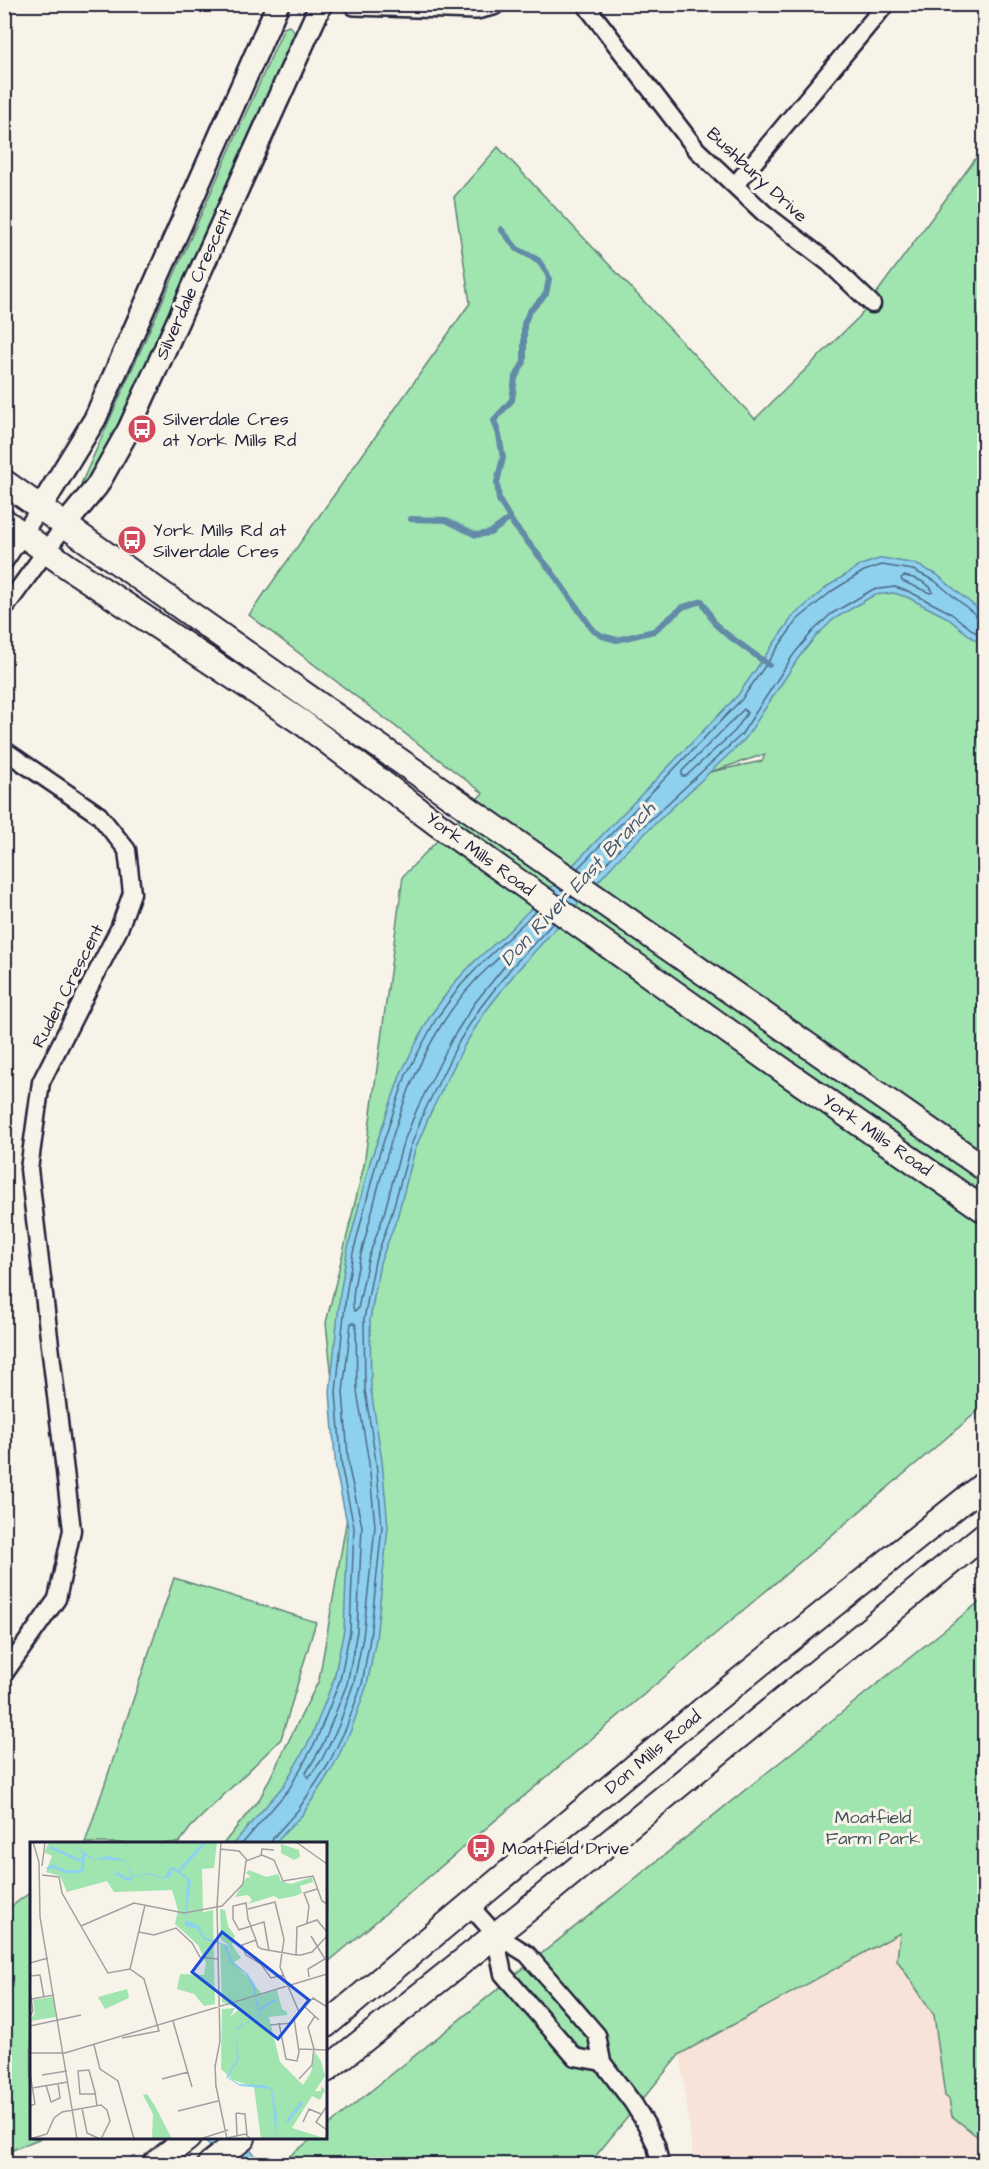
<svg xmlns="http://www.w3.org/2000/svg" width="989" height="2169" font-family="'Architects Daughter',sans-serif">
<rect width="100%" height="100%" fill="#f7f3e8"/>
<filter id="ink" filterUnits="userSpaceOnUse"><feTurbulence type="fractalNoise" baseFrequency=".0167" numOctaves="2"/><feDisplacementMap in="SourceGraphic" scale="12" xChannelSelector="R" yChannelSelector="G"/><feConvolveMatrix kernelMatrix="1 2 1 2 8 2 1 2 1" color-interpolation-filters="sRGB"/></filter>
<g filter="url(#ink)">
<path fill="#f7e3d7" d="M 900,1933 L 931,1992 L 984,2126 L 984,2164 L 694,2164 L 680,2054 Z"/>
<g fill="#a0e4b0" stroke="#618376" stroke-width="1.5" fill-rule="evenodd">
<path d="M 288,26 L 292,28 L 295,33 L 101,467 L 83,487 L 81,484 L 284,28 Z"/>
<path d="M 498,147 L 755,419 L 859,317 L 984,147 L 984,1406 L 326,1964 L 326,1844 L 223,1844 L 260,1798 L 319,1680 L 347,1518 L 326,1323 L 364,1165 L 403,876 L 483,793 L 249,615 L 470,303 L 454,197 ZM 765,754 L 762,761 L 710,772 Z"/>
<path d="M 174,1578 L 316,1622 L 281,1739 L 191,1827 L 179,1843 L 85,1843 Z"/>
<path d="M 984,1598 L 984,2142 L 952,2116 L 949,2099 L 945,2096 L 934,2015 L 897,1960 L 900,1933 L 680,2054 L 589,2164 L 279,2164 L 313,2138 L 326,2138 L 326,2127 Z"/>
<path d="M 31,1892 L 32,2138 L 41,2138 L 5,2153 L 5,1909 L 9,1908 Z"/>
</g>
<g fill="#8ed1ef" stroke="#638ba7" stroke-width="1.5">
<path d="M 882,558 L 915,564 L 936,574 L 984,614 L 984,647 L 946,617 L 907,597 L 894,593 L 874,595 L 834,619 L 817,635 L 799,657 L 745,739 L 624,853 L 516,972 L 485,1012 L 464,1046 L 430,1114 L 415,1150 L 397,1218 L 380,1263 L 370,1320 L 371,1390 L 382,1461 L 388,1527 L 376,1639 L 367,1685 L 351,1730 L 333,1767 L 303,1814 L 275,1843 L 233,1844 L 284,1785 L 311,1738 L 334,1679 L 344,1630 L 348,1527 L 336,1471 L 330,1392 L 340,1294 L 347,1252 L 370,1162 L 401,1073 L 430,1016 L 456,981 L 476,960 L 508,932 L 738,695 L 793,616 L 828,586 L 861,565 Z"/>
<path d="M 204,2138 L 243,2138 L 261,2164 L 222,2164 Z"/>
</g>
<g fill="none" stroke-linecap="round" stroke-linejoin="round">
<g stroke="#4d6883" stroke-width="1.5">
<path d="M 904,576 C 914,577 930,583 933,592 L 930,593 L 902,581 L 901,578 Z"/>
<path d="M 744,709 L 747,713 L 735,731 L 686,776 L 682,776 L 682,771 Z"/>
<path d="M 578,868 L 742,699 L 797,620 L 832,591 L 864,571 L 882,565 L 913,570 L 935,581 L 978,617 L 984,618"/>
<path d="M 592,879 L 620,848 L 741,735 L 794,654 L 813,631 L 831,614 L 872,590 L 895,587 L 910,592 L 949,612 L 984,639"/>
<path d="M 519,942 L 520,947 L 474,1004 L 452,1039 L 417,1109 L 402,1146 L 384,1214 L 368,1259 L 358,1309 L 354,1311 C 349,1299 362,1249 366,1235 C 390,1140 415,1033 491,965 C 499,958 509,946 519,942 Z"/>
<path d="M 351,1323 L 354,1323 L 356,1325 L 357,1391 L 369,1463 L 375,1526 L 373,1547 L 363,1637 L 354,1682 L 339,1725 L 321,1761 L 308,1778 L 306,1773 L 323,1744 L 347,1684 L 357,1631 L 362,1526 L 349,1469 L 343,1392 Z"/>
<path d="M 242,1844 L 289,1789 L 316,1741 L 340,1680 L 350,1631 L 354,1527 L 342,1470 L 336,1392 L 346,1295 L 353,1253 L 376,1164 L 406,1075 L 436,1019 L 461,985 L 480,965 L 536,911"/>
<path d="M 271,1844 L 273,1838 L 298,1810 L 328,1765 L 346,1728 L 362,1684 L 370,1638 L 382,1527 L 376,1462 L 365,1390 L 364,1319 L 375,1261 L 391,1216 L 410,1148 L 424,1112 L 458,1043 L 480,1008 L 511,968 L 553,923"/>
</g>
<g stroke="#638ba7" stroke-width="6">
<path d="M 501,229 L 517,249 L 538,260 L 547,273 L 549,279 L 546,294 L 529,312 L 524,324 L 524,362 L 515,378 L 512,400 L 494,420 L 499,435 L 503,458 L 497,482 L 499,500 L 514,525 L 552,572 L 593,630 L 602,636 L 617,640 L 654,631 L 683,607 L 702,601 L 715,624 L 725,633 L 769,665"/>
<path d="M 411,519 L 446,520 L 476,535 L 490,533 L 509,519"/>
</g>
<g stroke="#22223b" stroke-width="21">
<g id="minor">
<path d="M 585,4 L 697,150 L 764,213 L 829,263 L 872,304"/>
<path d="M 735,185 L 886,4"/>
<path d="M 4,562 L 41,507"/>
<path d="M 4,609 L 65,525"/>
<path d="M 4,750 L 99,815 L 127,850 L 132,893 L 119,929 L 41,1082 L 29,1169 L 72,1530 L 57,1599 L 4,1674"/>
<path d="M 470,1906 L 495,1934 L 527,1954 L 597,2035 L 602,2062 L 633,2103 L 646,2124 L 656,2145 L 660,2164"/>
<path d="M 495,1934 L 503,1974 L 575,2057 L 602,2062"/>
</g>
</g>
<g stroke="#22223b" stroke-width="26">
<g id="tertiary">
<path d="M 355,4 L 476,8 L 493,4"/>
<path d="M 41,507 L 95,419 L 278,4"/>
<path d="M 65,525 L 97,486 L 129,429 L 321,4"/>
</g>
</g>
<g stroke="#22223b" stroke-width="28">
<g id="secondary">
<path d="M 4,482 L 301,692 L 984,1168"/>
<path d="M 4,521 L 67,566 L 304,724 L 436,823 L 791,1076 L 984,1210"/>
<path d="M 326,2025 L 705,1708 L 984,1484"/>
<path d="M 326,2070 L 523,1913 L 984,1535"/>
<path d="M 155,2164 L 188,2138"/>
<path d="M 210,2164 L 243,2138"/>
</g>
</g>
<use href="#minor" stroke="#f7f3e8" stroke-width="16"/>
<use href="#tertiary" stroke="#f7f3e8" stroke-width="21"/>
<use href="#secondary" stroke="#f7f3e8" stroke-width="24"/>
</g>
</g>
<defs>
<g id="bus-disc" transform="scale(1.5)"><circle r="9.5" fill="#d1495b" stroke="#f7f3e8"/><path d="M-5-6H5V4H4V6H2V4H-2V6H-4V4H-5ZM-3.5-4V0h7V-4ZM-3.5 1.2v1.5H-2V1.2ZM2 1.2v1.5H3.5V1.2Z" fill="#fff"/></g>
</defs>
<g fill-rule="evenodd">
<use href="#bus-disc" x="142" y="429"/>
<use href="#bus-disc" x="132" y="540"/>
<use href="#bus-disc" x="481" y="1848"/>
</g>
<g text-anchor="middle" dominant-baseline="central" stroke-width="6" stroke-linejoin="round" paint-order="stroke">
<g font-size="18" fill="#22223b" stroke="#f7f3e8">
<text transform="translate(757 175) rotate(43)">Bushbury Drive</text>
<text transform="translate(194 284) rotate(-66)">Silverdale Crescent</text>
<text transform="translate(480 854) rotate(36)">York Mills Road</text>
<text transform="translate(68 986) rotate(-63)">Ruden Crescent</text>
<text transform="translate(877 1135) rotate(35)">York Mills Road</text>
<text transform="translate(653 1752) rotate(-40)">Don Mills Road</text>
</g>
<g font-size="18" fill="#22223b" stroke="#f7f3e8" text-anchor="start">
<text x="163" y="419">Silverdale Cres<tspan x="163" dy="21">at York Mills Rd</tspan></text>
<text x="153" y="530">York Mills Rd at<tspan x="153" dy="21">Silverdale Cres</tspan></text>
<text x="502" y="1848">Moatfield Drive</text>
</g>
<g font-size="18" fill="#425258" stroke="#f7f3e8">
<text x="873" y="1817">Moatfield<tspan x="873" dy="21">Farm Park</tspan></text>
</g>
<g font-size="20" font-style="italic" fill="#425771" stroke="#f7f3e8">
<text transform="translate(578 884) rotate(-47)">Don River East Branch</text>
</g>
</g>
<g transform="translate(30 1842)">
<rect width="297" height="297" fill="#f7f3e8"/>
<path d="M 19,0 L 187,0 L 184,26 L 172,27 L 173,70 L 183,68 L 185,162 L 174,164 L 164,152 L 147,147 L 150,132 L 174,133 L 176,121 L 168,103 L 145,82 L 148,68 L 142,48 L 84,50 L 77,39 L 37,50 L 30,34 L 16,30 L 22,14 L 14,10 ZM 251,2 L 269,8 L 270,15 L 264,18 L 251,11 ZM 219,28 L 236,35 L 248,32 L 251,39 L 261,42 L 282,35 L 283,40 L 270,44 L 272,51 L 265,54 L 249,57 L 244,54 L 218,62 L 222,58 L 218,53 L 205,55 L 216,36 L 221,35 L 216,31 ZM 190,67 L 195,68 L 198,84 L 205,94 L 202,103 L 211,116 L 204,120 L 232,152 L 247,148 L 252,167 L 257,170 L 257,173 L 239,175 L 250,220 L 273,243 L 281,230 L 285,210 L 291,219 L 295,234 L 285,249 L 291,249 L 291,244 L 295,248 L 290,258 L 282,254 L 262,286 L 297,297 L 231,297 L 224,245 L 203,238 L 191,227 L 192,167 L 205,166 L 200,175 L 209,167 L 192,160 L 190,102 L 197,104 L 201,113 L 197,102 L 191,98 ZM 97,147 L 99,156 L 75,167 L 68,155 ZM 23,155 L 26,175 L 0,179 L 5,170 L 3,158 ZM 117,252 L 125,264 L 142,297 L 122,297 L 123,272 L 113,253 Z" fill="#a0e4b0"/>
<path d="M 39,0 L 64,17 L 78,14 L 94,18 L 104,34 L 120,31 L 134,36 L 140,26 L 143,25 L 161,38 L 156,78 L 169,84 L 174,95 L 197,103 L 202,119 L 217,131 L 225,143 L 229,174 L 206,188 L 209,217 L 198,235 L 209,242 L 233,243 L 242,246 L 247,274 L 246,297 L 241,247 L 210,244 L 196,235 L 207,217 L 206,186 L 228,174 L 223,145 L 215,131 L 200,120 L 194,103 L 173,97 L 168,87 L 155,84 L 157,37 L 142,27 L 141,34 L 134,37 L 119,32 L 103,35 L 94,19 L 61,17 Z" fill="#8ed1ef"/>
<path fill="none" stroke="#8ed1ef" stroke-width="3" d="M 20,5 L 51,19M 17,27 L 22,24 L 36,30 L 52,29 L 54,10M 149,29 L 175,0M 86,31 L 98,38 L 102,35M 229,168 L 245,158M 257,280 L 272,260"/>
<path fill="none" stroke="#a29fa3" stroke-width="1.5" d="M 3,0 L 9,20 L 10,75 L 47,297M 266,0 L 297,22M 272,0 L 294,0M 190,7 L 209,9 L 217,18M 231,13 L 232,7 L 244,8M 12,24 L 15,0M 12,33 L 29,35 L 32,51 L 78,131 L 100,127 L 114,137 L 129,189 L 92,196M 218,67 L 245,60 L 254,97 L 250,125 L 269,170M 277,81 L 279,64 L 274,51 L 287,47M 51,84 L 104,61 L 154,71 L 192,64 L 213,42 L 216,19 L 232,13 L 244,18 L 253,39 L 283,34 L 292,59 L 297,62M 109,90 L 124,93 L 146,86 L 162,101 L 170,115 L 188,117M 226,98 L 212,103 L 216,113 L 231,122 L 241,136 L 254,133M 239,109 L 234,80 L 221,84 L 212,87 L 211,87 L 209,88 L 203,77 L 203,64 L 216,61 L 218,77 L 220,82 L 221,84 L 221,85 L 226,98 L 228,105 L 232,107 L 266,113 L 271,113 L 282,110 L 297,94M 266,113 L 267,85 L 287,78 L 297,90M 0,121 L 18,116M 100,127 L 115,63M 0,134 L 10,133 L 14,155M 279,135 L 278,127 L 295,117 L 281,94M 0,148 L 3,169 L 0,174M 2,157 L 24,153M 274,164 L 289,178M 143,179 L 162,245M 249,181 L 256,217 L 267,219 L 269,210 L 264,176 L 283,156 L 297,165M 240,183 L 262,181M 0,184 L 51,173M 64,203 L 70,227 L 88,239 L 104,297M 269,207 L 297,208M 0,211 L 35,211 L 297,132M 185,222 L 186,246M 185,225 L 190,199 L 187,65 L 191,0M 0,231 L 5,262 L 0,264M 12,233 L 37,229M 132,237 L 158,230M 269,237 L 282,223 L 284,207 L 278,185 L 285,174M 16,243 L 21,260 L 30,256 L 28,241M 186,244 L 197,297M 2,246 L 38,240M 65,252 L 50,252 L 48,229 L 59,228 L 65,250 L 67,264M 297,264 L 286,280 L 297,288M 52,266 L 57,291 L 70,297M 148,269 L 188,259M 206,271 L 215,272 L 217,293M 206,271 L 207,293M 273,280 L 279,267 L 291,272M 197,296 L 215,292 L 221,297M 0,297 L 17,292 L 24,276 L 32,270 L 71,263 L 77,268 L 80,279 L 71,297M 170,297 L 198,288"/>
<path fill="#1d4ed8" fill-opacity="0.15" stroke="#1d4ed8" stroke-width="3" d="M 192,90 L 279,158 L 248,197 L 162,130 Z"/>
<rect width="297" height="297" fill="none" stroke="#22223b" stroke-width="3"/>
</g>
<rect width="989" height="2169" fill="none" stroke="#f7f3e8" stroke-width="24"/>
<rect x="12" y="12" width="965" height="2145" fill="none" stroke="#22223b" stroke-width="2" filter="url(#ink)"/>
</svg>
